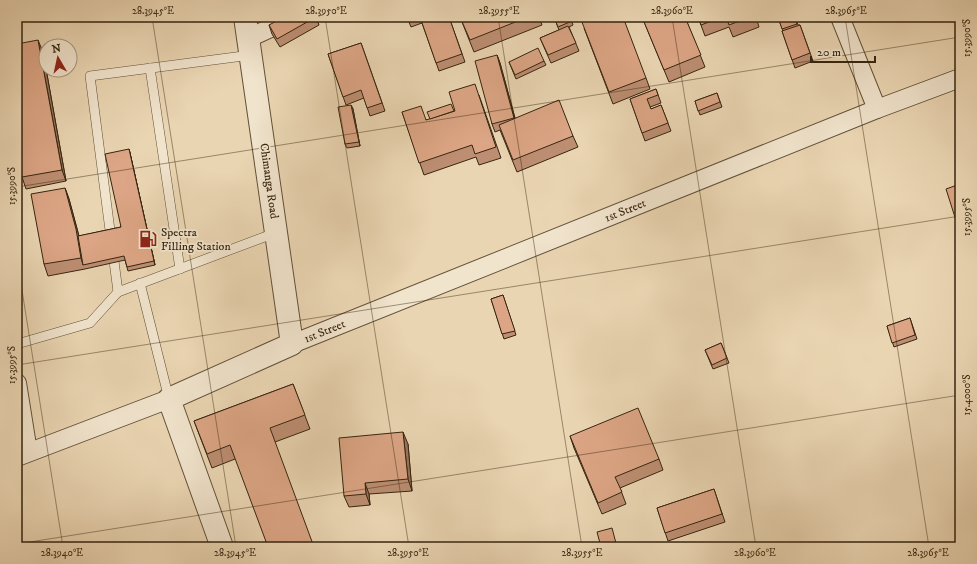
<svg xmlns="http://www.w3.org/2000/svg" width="977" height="564" font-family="'IM FELL DW Pica',serif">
<rect width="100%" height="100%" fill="#ead5b2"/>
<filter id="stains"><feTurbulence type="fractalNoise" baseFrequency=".005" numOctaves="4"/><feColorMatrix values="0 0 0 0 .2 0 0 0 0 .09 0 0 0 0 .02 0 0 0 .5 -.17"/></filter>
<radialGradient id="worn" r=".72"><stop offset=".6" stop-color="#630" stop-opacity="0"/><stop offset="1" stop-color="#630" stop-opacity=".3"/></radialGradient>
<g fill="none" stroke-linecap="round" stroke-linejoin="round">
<g stroke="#635138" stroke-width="10">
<g id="service">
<path d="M 251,55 L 90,76 L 118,292 L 275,233"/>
<path d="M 150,68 L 180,269"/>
<path d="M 140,283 L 169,399"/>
<path d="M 17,344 L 90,323 L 118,292"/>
</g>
</g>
<g stroke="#635138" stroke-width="20">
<g id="minor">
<path d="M 840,17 L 877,109"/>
<path d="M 249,38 L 294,17"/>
<path id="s1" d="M 292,344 L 877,109 L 960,78"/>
<path d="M 17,383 L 28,452"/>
<path d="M 17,457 L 169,399"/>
</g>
</g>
<g stroke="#635138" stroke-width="24">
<path id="tertiary" d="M 222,547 L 169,399 L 292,344 L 245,17"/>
</g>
<use href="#service" stroke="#f1e4cd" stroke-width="9"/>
<use href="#minor" stroke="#f1e4cd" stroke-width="18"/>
<use href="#tertiary" stroke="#f1e4cd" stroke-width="22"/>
</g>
<g fill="#bd8e72" stroke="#36250f">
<path d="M 316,17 L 319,25 L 280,47 L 272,34 L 269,25 Z"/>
<path d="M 407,17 L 449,17 L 465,62 L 439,71 L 422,23 L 411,27 Z"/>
<path d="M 460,17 L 539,17 L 542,25 L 474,52 Z"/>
<path d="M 554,17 L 570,17 L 573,25 L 569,27 L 579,51 L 551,63 L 540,38 L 559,30 Z"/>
<path d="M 642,17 L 685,17 L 705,67 L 669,82 Z"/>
<path d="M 698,17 L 757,17 L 756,17 L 759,27 L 733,37 L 729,27 L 705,36 Z"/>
<path d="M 778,17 L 795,17 L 798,25 L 800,25 L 813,61 L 795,68 L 782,31 L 783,31 Z"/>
<path d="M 584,28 L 646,78 L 650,89 L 613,104 Z"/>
<path d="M 361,43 L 385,111 L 370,116 L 364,98 L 346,105 L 328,54 Z"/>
<path d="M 43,52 L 66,181 L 26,189 L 22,177 Z"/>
<path d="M 497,55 L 500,63 L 515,118 L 573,136 L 578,147 L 517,172 L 500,130 L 495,132 L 492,124 Z"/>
<path d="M 544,61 L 546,65 L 516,79 L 509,62 Z"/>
<path d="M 656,89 L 661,103 L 650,107 L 651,109 L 661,105 L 671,131 L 645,141 L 630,99 Z"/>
<path d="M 717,93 L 722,107 L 700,115 L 695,101 Z"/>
<path d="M 479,95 L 501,158 L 479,165 L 476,157 L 424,175 L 402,112 L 427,120 L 455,111 Z"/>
<path d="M 351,105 L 353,109 L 360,146 L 347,148 L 345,144 Z"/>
<path d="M 129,149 L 130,153 L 155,265 L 128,271 L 125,260 L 85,269 L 48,276 L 44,264 L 65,188 L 69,199 L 79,236 L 121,227 Z"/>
<path d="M 503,295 L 516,335 L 504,339 L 491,299 Z"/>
<path d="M 910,318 L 917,339 L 894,347 L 887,326 Z"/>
<path d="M 721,343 L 729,363 L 713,369 L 705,350 Z"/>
<path d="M 293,384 L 310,429 L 275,442 L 235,459 L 212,468 L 194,421 Z"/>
<path d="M 570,436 L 659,459 L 663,470 L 620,488 L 626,504 L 602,514 L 574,448 Z"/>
<path d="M 408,444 L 412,491 L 369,494 L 370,505 L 349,507 L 344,496 Z"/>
<path d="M 714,489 L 725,522 L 668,541 L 657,508 Z"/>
</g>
<g fill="#9a745d" stroke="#36250f">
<path d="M 38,40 L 43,52 L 66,181 L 62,170 Z"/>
<path d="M 497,55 L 500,63 L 517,126 L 514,118 Z"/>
<path d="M 351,105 L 353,109 L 360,146 L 359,142 Z"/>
<path d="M 129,149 L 130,153 L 155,265 L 154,261 Z"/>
<path d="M 65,188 L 69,199 L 80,240 L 83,265 L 81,258 Z"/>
<path d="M 403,432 L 408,444 L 412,491 L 408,479 Z"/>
<path d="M 365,483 L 369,494 L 370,505 L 366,494 Z"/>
</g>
<g fill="#dca585" stroke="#36250f">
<path d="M 284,17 L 316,17 L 277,39 L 269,25 Z"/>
<path d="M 407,17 L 414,17 L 408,19 Z"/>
<path d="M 420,17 L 449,17 L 462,54 L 436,63 Z"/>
<path d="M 460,17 L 528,17 L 470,40 Z"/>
<path d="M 554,17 L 570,17 L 572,21 L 558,27 Z"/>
<path d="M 580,17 L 623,17 L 646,78 L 609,92 Z"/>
<path d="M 642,17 L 685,17 L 701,55 L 664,70 Z"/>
<path d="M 698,17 L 722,17 L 701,25 Z"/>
<path d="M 726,17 L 750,17 L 729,25 Z"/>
<path d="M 778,17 L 794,17 L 797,24 L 782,29 Z"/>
<path d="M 800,25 L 810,53 L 792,60 L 782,31 Z"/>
<path d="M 568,26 L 576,43 L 548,55 L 540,38 Z"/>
<path d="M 38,40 L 62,170 L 22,177 L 17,152 L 17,44 Z"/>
<path d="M 361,43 L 382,103 L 367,108 L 361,90 L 343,97 L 328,54 Z"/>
<path d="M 538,48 L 544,61 L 515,75 L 509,62 Z"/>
<path d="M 497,55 L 514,118 L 492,124 L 475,61 Z"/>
<path d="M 475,84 L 496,147 L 475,154 L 472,145 L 419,163 L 402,112 L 421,106 L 426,120 L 455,111 L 449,92 Z"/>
<path d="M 656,89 L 658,95 L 647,99 L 651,109 L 661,105 L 668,123 L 642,133 L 630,99 Z"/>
<path d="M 717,93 L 720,102 L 698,111 L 695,101 Z"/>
<path d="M 559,100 L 573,136 L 513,160 L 499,125 Z"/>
<path d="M 451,104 L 454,111 L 430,119 L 427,112 Z"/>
<path d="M 351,105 L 359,142 L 345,144 L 338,107 Z"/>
<path d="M 129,149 L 154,261 L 127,267 L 124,256 L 83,265 L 78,236 L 121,227 L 105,154 Z"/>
<path d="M 960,184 L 960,233 L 946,189 Z"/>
<path d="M 65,188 L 76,229 L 81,258 L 44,264 L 31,194 Z"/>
<path d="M 503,295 L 515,331 L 502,334 L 491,299 Z"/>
<path d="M 910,318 L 915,335 L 892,343 L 887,326 Z"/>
<path d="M 721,343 L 727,358 L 712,365 L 705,350 Z"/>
<path d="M 293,384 L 305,415 L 270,428 L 314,547 L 268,547 L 230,445 L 207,454 L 194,421 Z"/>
<path d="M 638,408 L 659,459 L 615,477 L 622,492 L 598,503 L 570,436 Z"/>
<path d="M 403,432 L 408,479 L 365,483 L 366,494 L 344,496 L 339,438 Z"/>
<path d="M 714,489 L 722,514 L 665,533 L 657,508 Z"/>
<path d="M 612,528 L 617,547 L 601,547 L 597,532 Z"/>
</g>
<path fill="none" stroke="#36250f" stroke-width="1" stroke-opacity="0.45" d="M 152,17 L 236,547M 325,17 L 409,547M 498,17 L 582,547M 672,17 L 756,547M 845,17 L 929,547M 17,187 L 960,37M 17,259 L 63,547M 17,365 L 960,216M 17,544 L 960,395"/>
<defs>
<g id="fuel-bare" transform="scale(1.38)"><path d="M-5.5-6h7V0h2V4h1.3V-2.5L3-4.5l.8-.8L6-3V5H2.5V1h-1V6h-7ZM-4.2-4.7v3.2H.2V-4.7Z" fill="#8f2418" stroke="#f1e4cd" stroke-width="2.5" paint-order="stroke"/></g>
</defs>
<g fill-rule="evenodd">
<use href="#fuel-bare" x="148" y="239"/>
</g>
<g text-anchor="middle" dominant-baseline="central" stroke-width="3.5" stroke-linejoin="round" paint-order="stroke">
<g font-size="12" fill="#36250f" stroke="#f1e4cd">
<text transform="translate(269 181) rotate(82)">Chimanga Road</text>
<text stroke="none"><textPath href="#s1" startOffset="359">1st Street</textPath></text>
<text stroke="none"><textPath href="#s1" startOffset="35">1st Street</textPath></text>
</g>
<g font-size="12" fill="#36250f" stroke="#f1e4cd" text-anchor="start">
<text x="161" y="232">Spectra<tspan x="161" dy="14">Filling Station</tspan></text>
</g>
</g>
<rect width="977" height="564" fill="none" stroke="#ead5b2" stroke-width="44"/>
<g transform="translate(58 58) rotate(351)"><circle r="19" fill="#f1e4cd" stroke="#a69881"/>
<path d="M0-3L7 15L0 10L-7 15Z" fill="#8f2418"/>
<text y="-6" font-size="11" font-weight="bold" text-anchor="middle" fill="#36250f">N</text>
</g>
<path d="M811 56v6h64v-6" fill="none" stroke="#36250f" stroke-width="2"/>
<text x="817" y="56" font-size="12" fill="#36250f" stroke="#f1e4cd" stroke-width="3" paint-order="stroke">20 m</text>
<rect x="22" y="22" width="933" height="520" fill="none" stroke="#36250f" stroke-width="1.5"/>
<g font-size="10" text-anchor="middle" fill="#36250f">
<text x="153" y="14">28.3945°E</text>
<text x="326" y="14">28.3950°E</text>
<text x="499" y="14">28.3955°E</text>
<text x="672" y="14">28.3960°E</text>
<text x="846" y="14">28.3965°E</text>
<text transform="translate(966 38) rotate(-90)" y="4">15.3990°S</text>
<text transform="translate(11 186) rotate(-90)" y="4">15.3990°S</text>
<text transform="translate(966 217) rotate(-90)" y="4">15.3995°S</text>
<text transform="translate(11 365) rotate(-90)" y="4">15.3995°S</text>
<text transform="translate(966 395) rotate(-90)" y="4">15.4000°S</text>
<text x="62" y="556">28.3940°E</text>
<text x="235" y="556">28.3945°E</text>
<text x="408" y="556">28.3950°E</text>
<text x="582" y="556">28.3955°E</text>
<text x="755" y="556">28.3960°E</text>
<text x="928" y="556">28.3965°E</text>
</g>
<rect width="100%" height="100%" filter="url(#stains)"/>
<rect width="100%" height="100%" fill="url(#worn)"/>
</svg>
